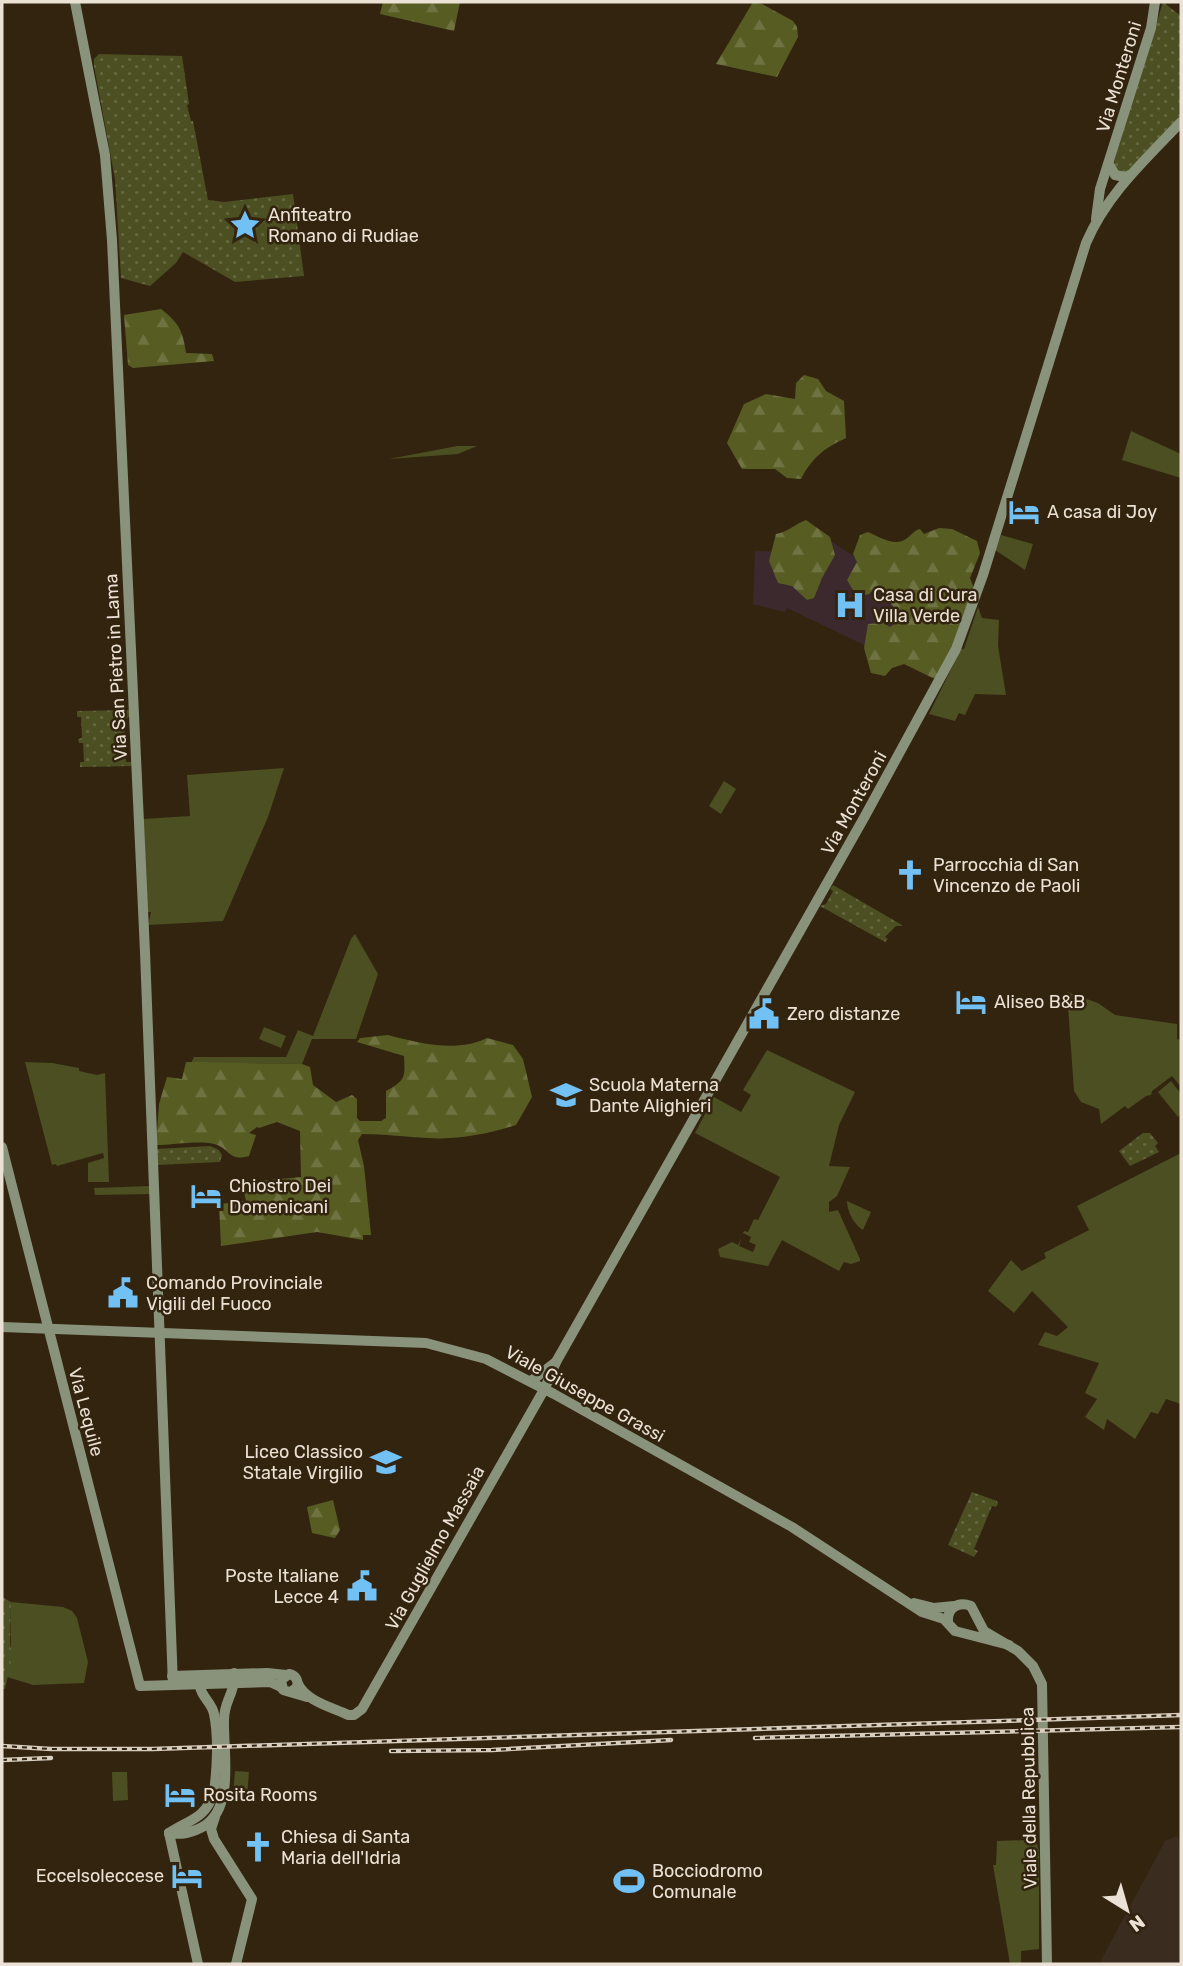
<svg xmlns="http://www.w3.org/2000/svg" width="1183" height="1966" font-family="Rubik,sans-serif">
<defs>
<pattern id="forest-firs" width="22" height="20" patternUnits="userSpaceOnUse" patternTransform="scale(1.75)"><rect width="22" height="20" fill="#575c23"/><path d="M5 1l3.5 6h-7zM16 11l3.5 6h-7z" fill="#6f7342"/></pattern>
<pattern id="park-dots" width="8" height="8" patternUnits="userSpaceOnUse" patternTransform="scale(1.75)"><rect width="8" height="8" fill="#4b4f21"/><path d="M2 2h.1M6 6h.1" fill="none" stroke="#656840" stroke-width="1.8" stroke-linecap="round"/></pattern>
</defs>
<rect width="100%" height="100%" fill="#332410"/>
<path fill="#3a2c1f" d="M 1177,1836 L 1181,1845 L 1181,1964 L 1099,1964 L 1165,1841 Z"/>
<path fill="#3c292e" d="M 817,532 L 858,559 L 902,579 L 937,680 L 787,608 L 785,612 L 753,604 L 755,551 L 797,552 Z"/>
<g fill="#4b4f21">
<path d="M 1131,431 L 1181,454 L 1181,478 L 1122,460 Z"/>
<path d="M 457,446 L 477,446 L 458,454 L 389,459 Z"/>
<path d="M 1001,535 L 1033,544 L 1025,570 L 995,550 Z"/>
<path d="M 978,607 L 982,618 L 999,620 L 998,646 L 1006,695 L 975,694 L 965,715 L 959,713 L 955,721 L 929,714 L 961,649 L 964,649 Z"/>
<path d="M 284,768 L 268,817 L 223,921 L 148,925 L 151,912 L 147,912 L 143,819 L 190,816 L 187,775 Z"/>
<path d="M 724,781 L 736,789 L 721,814 L 709,806 Z"/>
<path d="M 355,934 L 378,974 L 356,1039 L 312,1039 L 302,1064 L 191,1063 L 194,1057 L 286,1057 L 298,1030 L 313,1036 L 351,939 Z"/>
<path d="M 1067,992 L 1098,1003 L 1115,1015 L 1177,1024 L 1177,1039 L 1181,1040 L 1181,1087 L 1172,1076 L 1152,1091 L 1151,1095 L 1146,1096 L 1128,1109 L 1125,1106 L 1101,1124 L 1099,1109 L 1081,1102 L 1074,1091 Z"/>
<path d="M 264,1027 L 286,1036 L 281,1048 L 259,1039 Z"/>
<path d="M 767,1050 L 855,1092 L 839,1125 L 829,1166 L 850,1167 L 837,1196 L 829,1202 L 829,1212 L 838,1210 L 860,1259 L 860,1261 L 851,1264 L 844,1262 L 839,1271 L 782,1240 L 768,1266 L 720,1257 L 718,1249 L 732,1242 L 738,1245 L 741,1238 L 739,1246 L 753,1252 L 756,1245 L 749,1242 L 751,1237 L 743,1233 L 744,1231 L 748,1232 L 754,1219 L 758,1220 L 780,1177 L 695,1133 L 714,1097 L 741,1112 L 751,1095 L 743,1090 Z"/>
<path d="M 25,1062 L 52,1063 L 79,1068 L 79,1071 L 97,1075 L 105,1073 L 109,1182 L 88,1182 L 88,1163 L 104,1158 L 103,1153 L 57,1166 L 56,1164 L 52,1165 Z"/>
<path d="M 1171,1081 L 1181,1094 L 1181,1115 L 1178,1117 L 1158,1092 Z"/>
<path d="M 1181,1153 L 1181,1404 L 1166,1399 L 1158,1414 L 1151,1412 L 1135,1439 L 1107,1419 L 1104,1430 L 1085,1417 L 1097,1399 L 1085,1393 L 1099,1363 L 1038,1345 L 1045,1332 L 1057,1336 L 1068,1327 L 1032,1291 L 1014,1313 L 988,1291 L 1011,1260 L 1022,1271 L 1046,1258 L 1044,1253 L 1089,1230 L 1077,1206 Z"/>
<path d="M 150,1186 L 150,1194 L 95,1195 L 94,1188 Z"/>
<path d="M 847,1201 L 871,1212 L 863,1230 C 854,1225 847,1211 847,1201 Z"/>
<path d="M 11,1602 L 63,1607 L 72,1611 L 77,1618 L 88,1662 L 84,1683 L 33,1685 L 7,1677 C 13,1652 10,1628 11,1602 Z"/>
<path d="M 235,1771 L 249,1772 L 247,1797 L 233,1796 Z"/>
<path d="M 112,1772 L 127,1772 L 128,1800 L 113,1801 Z"/>
<path d="M 1030,1840 L 1037,1844 L 1039,1851 L 1039,1949 L 1021,1951 L 1021,1964 L 1010,1964 L 993,1865 L 996,1865 L 997,1841 Z"/>
</g>
<g fill="url(#forest-firs)">
<path d="M 383,2 L 460,2 L 454,31 L 380,14 Z"/>
<path d="M 753,2 L 762,4 L 793,21 L 797,27 L 798,37 L 777,77 L 716,64 Z"/>
<path d="M 161,309 C 179,323 183,331 186,353 L 212,354 L 214,361 L 133,368 L 128,365 L 124,315 Z"/>
<path d="M 804,375 L 818,379 L 826,391 L 844,401 L 846,438 C 824,448 812,458 801,479 L 787,478 L 775,469 L 742,469 L 727,443 L 744,404 L 766,394 L 795,399 L 796,383 Z"/>
<path d="M 806,520 L 830,537 L 835,555 L 822,578 L 814,598 L 807,600 L 792,586 L 778,583 L 769,561 L 776,534 C 788,532 795,524 806,520 Z"/>
<path d="M 939,528 L 952,529 L 977,541 L 980,553 L 970,578 L 974,589 L 958,635 L 937,680 L 904,664 L 892,668 L 885,676 L 871,673 L 864,648 L 868,624 L 883,623 L 890,627 L 899,621 L 900,612 C 887,603 890,597 875,588 L 869,594 L 861,596 L 853,590 L 847,580 L 857,562 L 853,554 L 860,535 L 868,532 C 879,537 895,547 906,539 C 912,535 913,531 920,529 L 924,534 Z"/>
<path d="M 388,1035 C 418,1043 457,1053 487,1038 L 513,1045 L 523,1059 L 532,1097 L 516,1125 C 488,1134 458,1140 428,1138 C 406,1137 385,1134 362,1134 L 358,1140 L 364,1166 L 371,1235 L 363,1235 L 363,1240 L 317,1232 L 221,1246 L 219,1204 L 246,1201 L 243,1188 L 249,1182 L 301,1177 L 300,1131 L 277,1122 L 259,1128 L 257,1127 L 249,1133 L 256,1135 L 249,1156 C 228,1162 230,1148 214,1144 C 199,1140 172,1145 156,1145 L 159,1104 L 167,1077 L 182,1079 L 186,1062 L 302,1064 L 310,1067 L 313,1085 L 336,1102 L 352,1095 L 357,1099 L 357,1118 L 360,1121 L 381,1121 L 386,1118 L 386,1091 C 406,1080 405,1077 404,1056 L 357,1042 L 360,1038 Z"/>
<path d="M 333,1500 L 340,1530 L 335,1538 L 312,1533 L 307,1507 Z"/>
</g>
<g fill="url(#park-dots)">
<path d="M 1163,2 L 1181,16 L 1181,118 L 1133,168 L 1119,175 L 1114,162 Z"/>
<path d="M 99,54 L 182,56 L 189,104 L 187,105 L 191,121 L 193,121 L 208,200 L 224,202 L 293,194 L 304,276 L 235,282 L 183,252 L 176,263 L 150,286 L 121,278 L 115,179 L 94,66 L 94,59 Z"/>
<path d="M 131,710 L 131,714 L 124,721 L 126,762 L 133,762 L 134,766 L 80,767 L 80,762 L 84,762 L 83,743 L 79,743 L 78,739 L 82,738 L 81,717 L 77,717 L 77,711 Z"/>
<path d="M 833,885 L 902,925 L 902,926 L 896,926 L 885,937 L 888,939 L 885,942 L 820,906 L 826,904 L 833,891 L 830,889 Z"/>
<path d="M 1143,1133 L 1150,1133 L 1158,1143 L 1155,1146 L 1159,1152 L 1130,1166 L 1119,1151 Z"/>
<path d="M 210,1146 L 219,1150 L 222,1155 L 220,1162 L 157,1165 L 156,1149 Z"/>
<path d="M 972,1492 L 997,1501 L 998,1504 L 996,1507 L 992,1506 L 974,1549 L 978,1551 L 974,1557 L 948,1545 Z"/>
<path d="M 2,1597 L 11,1602 L 10,1644 L 12,1657 L 5,1689 L 2,1689 Z"/>
</g>
<g fill="none" stroke-linecap="round" stroke-linejoin="round">
<g stroke="#89937c" stroke-width="10">
<path d="M 75,2 L 105,155 L 112,240 L 145,952 L 173,1685"/>
<path d="M 1110,166 L 1115,175 L 1125,177 L 1130,175"/>
<path d="M 1096,219 L 1100,189 L 1151,28 L 1155,2"/>
<path d="M 2,1147 L 140,1686 L 270,1682 L 281,1687"/>
<path d="M 2,1327 L 426,1343 L 486,1359 L 554,1394 L 792,1527 L 922,1612 L 944,1619 L 955,1631 L 1009,1645"/>
<path d="M 531,1381 L 556,1362"/>
<path d="M 914,1603 L 934,1608 L 954,1606"/>
<path d="M 948,1622 C 947,1608 958,1601 971,1606 L 984,1631 L 1018,1651 L 1033,1666 L 1042,1684 L 1047,1964"/>
<path d="M 172,1676 L 267,1673 L 286,1675"/>
<path d="M 298,1684 C 306,1701 331,1707 348,1715 L 354,1715 L 362,1709 L 545,1388 L 556,1362 L 865,816 L 956,649 L 983,575 L 1086,243 C 1107,194 1145,160 1181,122"/>
<path d="M 291,1692 L 297,1687 C 299,1680 295,1675 289,1674 L 281,1680 L 283,1690 L 307,1697"/>
<path d="M 215,1817 L 211,1829 L 214,1839 L 252,1899 L 236,1964"/>
<path d="M 169,1833 C 179,1835 186,1834 196,1830 C 237,1815 223,1755 224,1720 C 224,1700 235,1695 234,1673"/>
<path d="M 169,1833 C 190,1819 204,1820 214,1793 C 217,1768 219,1738 214,1714 C 212,1702 200,1696 200,1685"/>
<path d="M 169,1833 L 198,1964"/>
</g>
<g stroke="#d8cec0" stroke-width="4.5">
<g id="rail">
<path d="M 755,1738 L 1181,1727"/>
<path d="M 2,1746 L 51,1749 L 153,1749 L 1181,1715"/>
<path d="M 391,1751 L 492,1750 L 671,1740"/>
<path d="M 2,1760 L 51,1758"/>
</g>
</g>
<use href="#rail" stroke="#332410" stroke-width="2" stroke-dasharray="5" stroke-linecap="butt"/>
</g>
<defs>
<g id="sight-bare" transform="scale(2.415)"><path d="M0-6L1.8-2.2L6-1.7L2.9 1.2L3.7 5.4L0 3.3L-3.7 5.4L-2.9 1.2L-6-1.7L-1.8-2.2Z" fill="#72c1f5" stroke="#332410" stroke-width="2.5" paint-order="stroke"/></g>
<g id="hotel-bare" transform="scale(2.415)"><path d="M-6-4.5h1.5V1H6V5H4.5V3h-9V5H-6ZM-4 0a1.8 1.8 0 1 1 3.6 0ZM.5 0V-2.5h3Q6-2.5 6 0Z" fill="#72c1f5" stroke="#332410" stroke-width="2.5" paint-order="stroke"/></g>
<g id="hospital-bare" transform="scale(2.415)"><path d="M-5-5h3v3.5h4V-5h3V5h-3V1.5h-4V5h-3Z" fill="#72c1f5" stroke="#332410" stroke-width="2.5" paint-order="stroke"/></g>
<g id="church-bare" transform="scale(2.415)"><path d="M-1.2-6h2.4v3.5h3.3v2.4h-3.3V6h-2.4V-.1h-3.3v-2.4h3.3Z" fill="#72c1f5" stroke="#332410" stroke-width="2.5" paint-order="stroke"/></g>
<g id="civic-bare" transform="scale(2.415)"><path d="M-.6-6.5H3V-4.5H.6V-3L4-1V1h2V6H-6V1h2V-1L-.6-3ZM-1.2 2.5V6h2.4V2.5Z" fill="#72c1f5" stroke="#332410" stroke-width="2.5" paint-order="stroke"/></g>
<g id="school-bare" transform="scale(2.415)"><path d="M0-5L7-2L0 1L-7-2ZM-4 1L0 2.5L4 1V4Q0 6-4 4Z" fill="#72c1f5" stroke="#332410" stroke-width="2.5" paint-order="stroke"/></g>
<g id="stadium-bare" transform="scale(2.415)"><path d="M0-5a6.5 5 0 1 0 0 10a6.5 5 0 1 0 0-10ZM-3.5-1.8h7v3.6h-7Z" fill="#72c1f5" stroke="#332410" stroke-width="2.5" paint-order="stroke"/></g>
</defs>
<g fill-rule="evenodd">
<use href="#sight-bare" x="245" y="225"/>
<use href="#hotel-bare" x="1024" y="512"/>
<use href="#hospital-bare" x="850" y="605"/>
<use href="#church-bare" x="910" y="875"/>
<use href="#hotel-bare" x="971" y="1002"/>
<use href="#civic-bare" x="764" y="1014"/>
<use href="#school-bare" x="566" y="1095"/>
<use href="#hotel-bare" x="206" y="1196"/>
<use href="#civic-bare" x="123" y="1293"/>
<use href="#school-bare" x="386" y="1462"/>
<use href="#civic-bare" x="362" y="1586"/>
<use href="#hotel-bare" x="180" y="1795"/>
<use href="#church-bare" x="258" y="1847"/>
<use href="#hotel-bare" x="187" y="1876"/>
<use href="#stadium-bare" x="629" y="1881"/>
</g>
<g text-anchor="middle" dominant-baseline="central" stroke-width="5" stroke-linejoin="round" paint-order="stroke">
<g font-size="18" fill="#ebe1d4" stroke="#332410">
<text transform="translate(1119 77) rotate(-73)">Via Monteroni</text>
<text transform="translate(116 667) rotate(-93)">Via San Pietro in Lama</text>
<text transform="translate(854 803) rotate(-61)">Via Monteroni</text>
<text transform="translate(585 1394) rotate(29)">Viale Giuseppe Grassi</text>
<text transform="translate(86 1412) rotate(75)">Via Lequile</text>
<text transform="translate(435 1548) rotate(-61)">Via Guglielmo Massaia</text>
<text transform="translate(1029 1798) rotate(-91)">Viale della Repubblica</text>
</g>
<g font-size="18" fill="#ebe1d4" stroke="#332410" text-anchor="start">
<text x="268" y="215">Anfiteatro<tspan x="268" dy="21">Romano di Rudiae</tspan></text>
<text x="1047" y="512">A casa di Joy</text>
<text x="873" y="595">Casa di Cura<tspan x="873" dy="21">Villa Verde</tspan></text>
<text x="933" y="865">Parrocchia di San<tspan x="933" dy="21">Vincenzo de Paoli</tspan></text>
<text x="994" y="1002">Aliseo B&amp;B</text>
<text x="787" y="1014">Zero distanze</text>
<text x="589" y="1085">Scuola Materna<tspan x="589" dy="21">Dante Alighieri</tspan></text>
<text x="229" y="1186">Chiostro Dei<tspan x="229" dy="21">Domenicani</tspan></text>
<text x="146" y="1283">Comando Provinciale<tspan x="146" dy="21">Vigili del Fuoco</tspan></text>
<text x="363" y="1452" text-anchor="end">Liceo Classico<tspan x="363" dy="21">Statale Virgilio</tspan></text>
<text x="339" y="1576" text-anchor="end">Poste Italiane<tspan x="339" dy="21">Lecce 4</tspan></text>
<text x="203" y="1795">Rosita Rooms</text>
<text x="281" y="1837">Chiesa di Santa<tspan x="281" dy="21">Maria dell'Idria</tspan></text>
<text x="652" y="1871">Bocciodromo<tspan x="652" dy="21">Comunale</tspan></text>
<text x="164" y="1876" text-anchor="end">Eccelsoleccese</text>
</g>
</g>
<rect width="1183" height="1966" fill="none" stroke="#ebe1d4" stroke-width="7"/>
<g transform="translate(1127 1910) rotate(143)" stroke="#332410" stroke-width="5" paint-order="stroke">
<path d="M0-5L12 26L0 18L-12 26Z" fill="#ebe1d4"/>
<text y="-10" font-size="19" font-weight="bold" text-anchor="middle" fill="#ebe1d4">N</text>
</g>
</svg>
